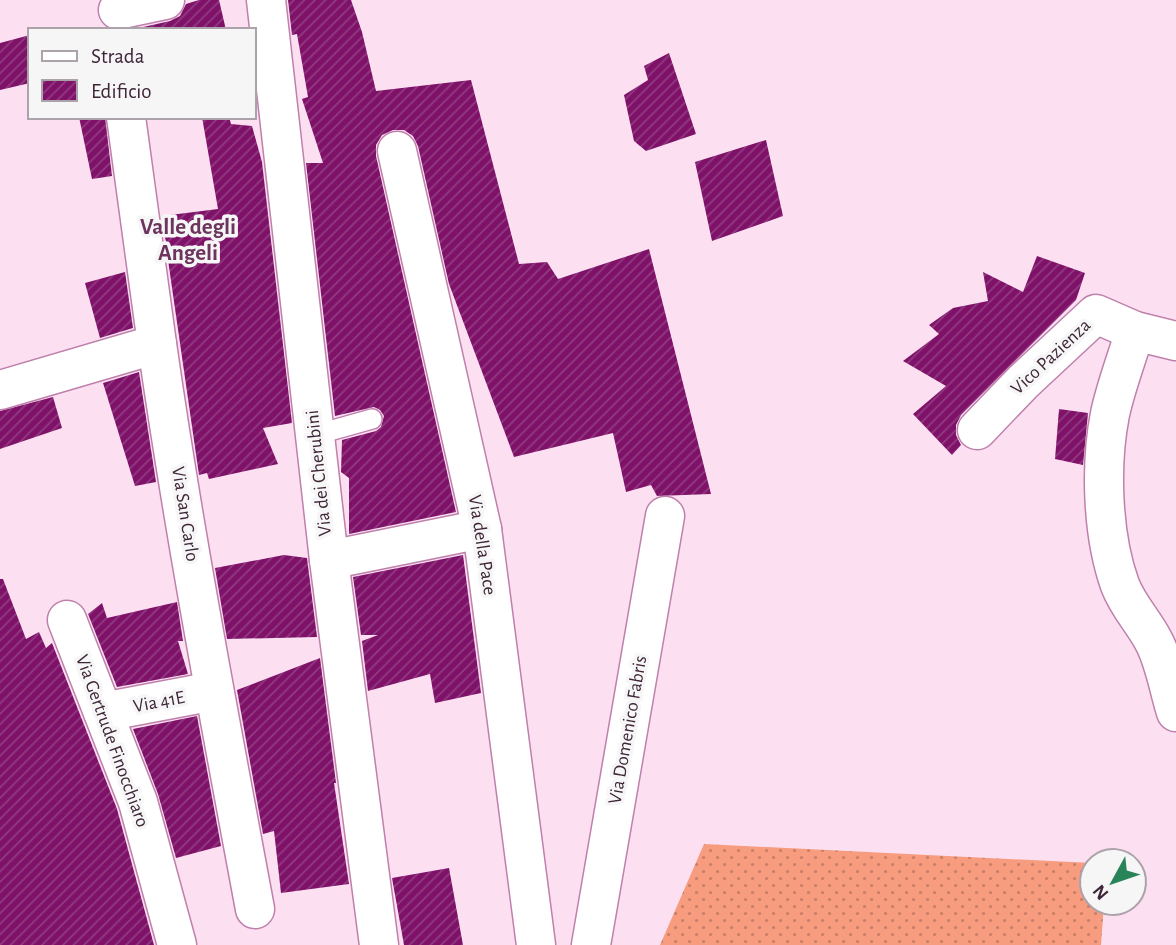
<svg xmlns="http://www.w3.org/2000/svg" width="1176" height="945" font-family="'Alegreya Sans',sans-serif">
<defs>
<pattern id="grass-dots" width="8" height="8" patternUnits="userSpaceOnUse" patternTransform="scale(1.75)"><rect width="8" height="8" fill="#f79c7e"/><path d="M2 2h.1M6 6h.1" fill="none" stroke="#c97f68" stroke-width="1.8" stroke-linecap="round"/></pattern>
<pattern id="building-hatch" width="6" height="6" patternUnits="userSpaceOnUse" patternTransform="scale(1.75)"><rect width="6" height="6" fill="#7f1169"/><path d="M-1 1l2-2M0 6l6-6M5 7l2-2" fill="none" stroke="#903c80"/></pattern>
</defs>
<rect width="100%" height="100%" fill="#fce0f2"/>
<path fill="url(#grass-dots)" d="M 704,844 L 1092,863 L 1092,903 L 1104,903 L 1101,945 L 660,945 Z"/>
<g fill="url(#building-hatch)">
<path d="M 199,0 L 219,0 L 226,30 L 130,30 L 170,21 L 180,16 L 186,4 Z"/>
<path d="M 288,0 L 351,0 L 362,32 L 376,91 L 471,80 L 519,264 L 547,262 L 558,279 L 649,249 L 711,494 L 657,496 L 651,485 L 626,492 L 613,433 L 514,457 L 449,284 L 418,146 L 413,136 L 404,130 L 393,130 L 382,135 L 376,145 L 376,156 L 456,512 L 349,534 L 349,478 L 341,472 L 342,440 L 376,431 L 381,427 L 384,416 L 380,410 L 374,407 L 335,416 L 306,163 L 323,163 L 302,99 L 308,97 L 297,34 L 292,35 Z"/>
<path d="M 30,35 L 30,83 L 0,90 L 0,43 Z"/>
<path d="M 669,53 L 696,134 L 646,151 L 634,141 L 624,95 L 648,80 L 644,66 Z"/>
<path d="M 79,117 L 105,117 L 112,176 L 92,179 Z"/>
<path d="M 202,117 L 229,117 L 231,124 L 252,126 L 262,162 L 292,423 L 263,428 L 278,464 L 209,479 L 207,473 L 199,475 L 168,260 L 172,259 L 164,235 L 162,216 L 218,209 Z"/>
<path d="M 766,140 L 783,216 L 712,241 L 695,162 Z"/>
<path d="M 1037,256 L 1085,273 L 1076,300 L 961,415 L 956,425 L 956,435 L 961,445 L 952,455 L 913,414 L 946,386 L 903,361 L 939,334 L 929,325 L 953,308 L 988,301 L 983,272 L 1023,292 Z"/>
<path d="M 125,272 L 133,328 L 100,338 L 85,283 Z"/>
<path d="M 139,372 L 156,482 L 135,486 L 103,383 Z"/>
<path d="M 53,397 L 62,428 L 0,449 L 0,411 Z"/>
<path d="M 1059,409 L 1088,413 L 1083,465 L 1055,459 Z"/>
<path d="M 284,555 L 307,558 L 317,637 L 227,639 L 215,568 Z"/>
<path d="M 463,555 L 481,693 L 435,703 L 430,674 L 368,691 L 362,641 L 378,635 L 361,635 L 353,577 Z"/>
<path d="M 0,579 L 3,579 L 26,639 L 39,632 L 46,648 L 52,643 L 117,809 L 154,945 L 0,945 Z"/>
<path d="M 177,602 L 183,641 L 178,641 L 188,674 L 117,687 L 88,614 L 102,603 L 107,618 Z"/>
<path d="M 320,658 L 336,783 L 334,783 L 349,884 L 281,893 L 274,831 L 263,834 L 237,690 Z"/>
<path d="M 197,716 L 221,846 L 176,858 L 158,794 L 133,729 Z"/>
<path d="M 449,868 L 463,945 L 404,945 L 392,878 Z"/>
</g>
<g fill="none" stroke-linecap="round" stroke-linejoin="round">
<g stroke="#bf80ac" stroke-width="22">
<path id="lane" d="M 315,435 L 372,419"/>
</g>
<g stroke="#bf80ac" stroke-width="41">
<g id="street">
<path d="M 266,0 L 329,560 L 379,945"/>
<path d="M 118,10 L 165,0"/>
<path d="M 126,117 C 137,193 146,268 157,344 C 184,533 220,721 255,909"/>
<path d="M 397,151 L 482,529 L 536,945"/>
<path d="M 1135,331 C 1127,358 1116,386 1110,414 C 1100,465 1102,535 1120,585 C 1128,606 1143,621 1153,640 C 1164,659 1169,690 1176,712"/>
<path d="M 0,390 L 157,344"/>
<path d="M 977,430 L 1023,382 L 1096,314 L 1135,331 L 1176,341"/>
<path d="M 329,560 L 482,529"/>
<path d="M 67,620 L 138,802 L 177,945"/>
<path d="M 103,712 L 214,691"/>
<path d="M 591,945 L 665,516"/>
</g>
</g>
<use href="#lane" stroke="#fff" stroke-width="19"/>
<use href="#street" stroke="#fff" stroke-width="38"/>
</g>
<g text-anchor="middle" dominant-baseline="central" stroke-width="7" stroke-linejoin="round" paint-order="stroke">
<g font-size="19" fill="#3e2537" stroke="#f6f6f6">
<text transform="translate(1051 357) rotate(-43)">Vico Pazienza</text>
<text transform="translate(319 473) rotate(-96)">Via dei Cherubini</text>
<text transform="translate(185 514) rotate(81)">Via San Carlo</text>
<text transform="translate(482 545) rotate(81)">Via della Pace</text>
<text transform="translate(159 702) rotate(-11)">Via 41E</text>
<text transform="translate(628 730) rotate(-80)">Via Domenico Fabris</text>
<text transform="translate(112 741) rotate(70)">Via Gertrude Finocchiaro</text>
</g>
<g font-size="23" font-weight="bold" fill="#6d355e" stroke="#f6f6f6">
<text x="188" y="227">Valle degli<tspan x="188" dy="26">Angeli</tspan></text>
</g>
</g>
<rect x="28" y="28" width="228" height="91" fill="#f6f6f6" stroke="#aca2aa" stroke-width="2"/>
<rect x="42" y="51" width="35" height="10" fill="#ffffff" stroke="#aca2aa" stroke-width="2"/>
<text x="91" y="63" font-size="21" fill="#3e2537">Strada</text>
<rect x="42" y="80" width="35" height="21" fill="url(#building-hatch)" stroke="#aca2aa" stroke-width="2"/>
<text x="91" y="98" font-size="21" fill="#3e2537">Edificio</text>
<g transform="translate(1113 882) rotate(230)"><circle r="33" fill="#f6f6f6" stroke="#aca2aa" stroke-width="2"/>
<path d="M0-5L12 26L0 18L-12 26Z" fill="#2a8459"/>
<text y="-10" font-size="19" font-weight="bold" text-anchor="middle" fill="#3e2537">N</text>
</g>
</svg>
